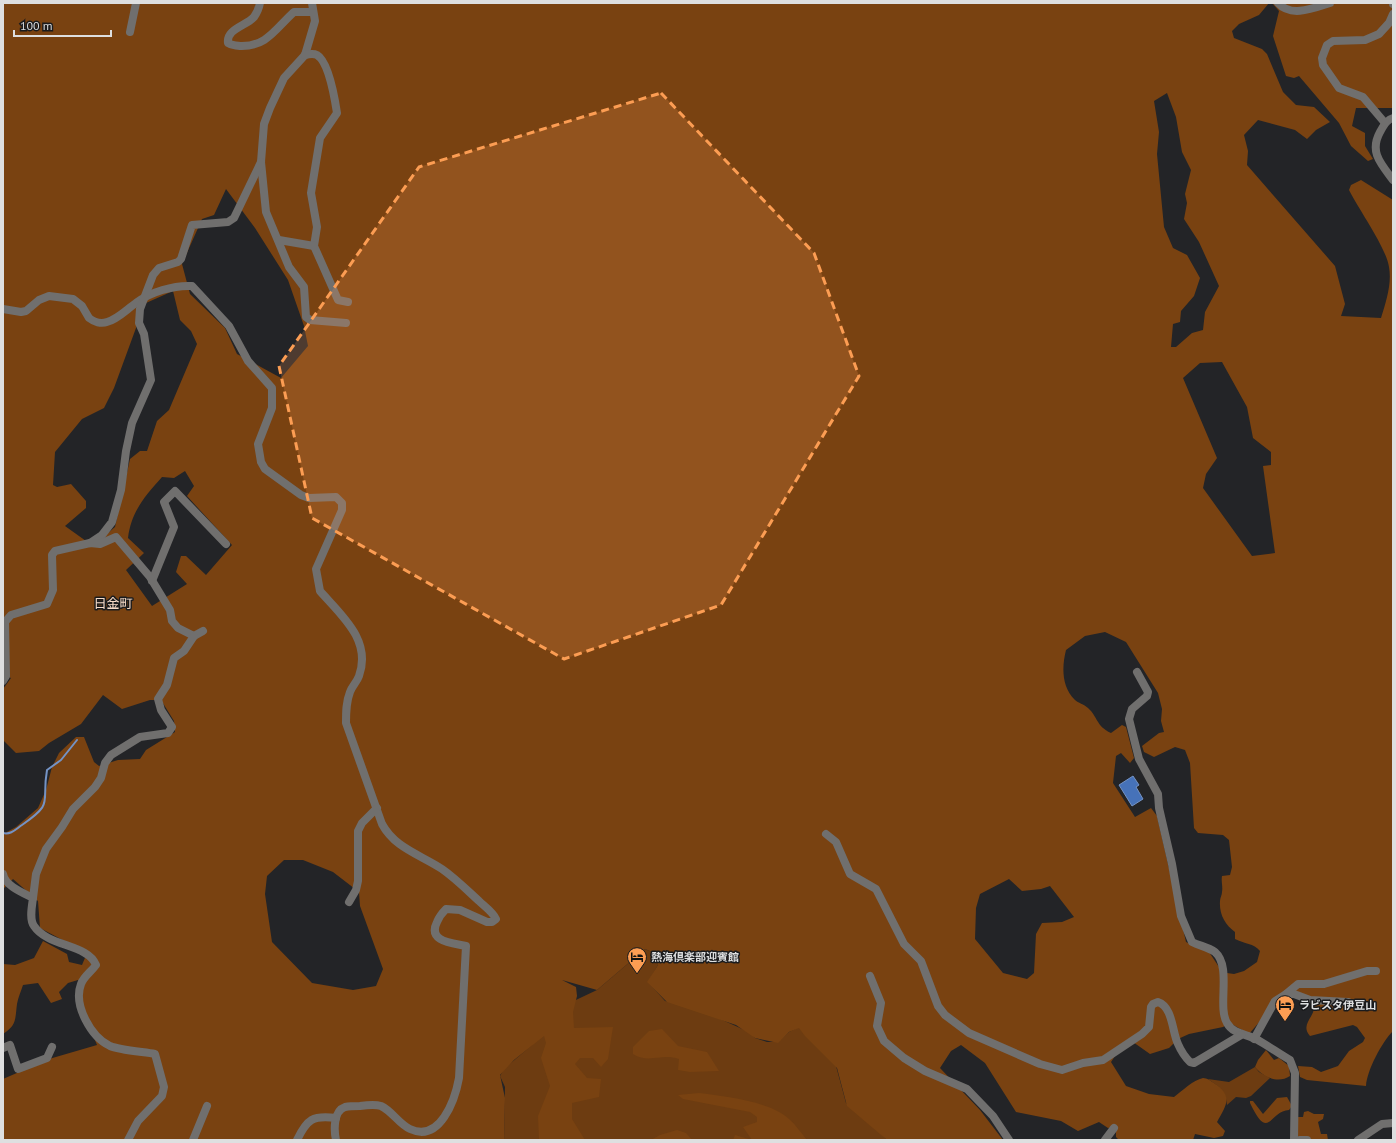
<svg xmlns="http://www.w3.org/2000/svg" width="1396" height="1143" font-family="'PT Sans','Noto Sans JP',sans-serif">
<rect width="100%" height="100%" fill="#232427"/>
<g fill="#6d3c11">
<path d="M 645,949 L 657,954 L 658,965 L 648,982 L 665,1001 L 700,1010 L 749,1032 L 755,1038 L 767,1042 L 778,1042 L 789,1032 L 799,1027 L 836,1066 L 846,1103 L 863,1116 L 887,1140 L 504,1140 L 505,1087 L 500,1076 L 504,1069 L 532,1045 L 561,1007 L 597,990 Z"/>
<path d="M 1255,1067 L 1259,1072 L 1270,1078 L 1251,1096 L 1246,1098 L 1236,1097 L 1227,1105 C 1226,1090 1219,1087 1208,1079 L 1229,1082 Z"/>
</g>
<g fill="#794211" fill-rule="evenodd">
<path d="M 3,3 L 1269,3 L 1259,15 L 1239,24 L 1232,31 L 1234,38 L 1262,49 L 1267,54 L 1283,92 L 1296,105 L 1314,107 L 1330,122 L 1316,130 L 1307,139 L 1295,130 L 1258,120 L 1244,135 L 1248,151 L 1247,165 L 1335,266 L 1345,304 L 1341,316 L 1381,318 C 1386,302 1392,284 1389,267 C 1386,247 1359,210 1349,190 L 1351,185 L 1361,180 L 1393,200 L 1393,1031 C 1382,1042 1367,1070 1366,1086 L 1307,1080 L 1300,1077 L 1298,1066 L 1312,1067 L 1321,1072 L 1338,1066 L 1349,1051 L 1363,1042 L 1365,1038 L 1357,1027 L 1353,1025 L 1310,1036 C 1299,1024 1317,1015 1313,1007 C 1309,999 1292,995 1285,992 L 1249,1034 L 1230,1023 L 1223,1027 L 1189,1034 L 1178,1039 L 1169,1048 L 1150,1054 L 1133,1042 L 1117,1053 L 1111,1062 L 1126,1086 L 1149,1094 L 1174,1097 C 1182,1091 1193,1080 1203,1078 C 1207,1078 1211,1081 1214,1083 C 1234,1096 1226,1106 1217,1122 L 1225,1131 L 1223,1136 L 1214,1138 L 1195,1134 L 1193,1140 L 1119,1140 L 1116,1137 L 1116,1131 L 1113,1127 L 1108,1128 L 1099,1122 L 1078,1131 L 1061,1121 L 1016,1112 L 985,1063 L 961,1045 L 951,1051 L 940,1068 L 980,1110 L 1003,1140 L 887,1140 L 847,1106 L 837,1068 L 805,1036 L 799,1028 L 789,1032 L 778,1043 L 755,1038 L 736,1025 L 667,1002 L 647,982 L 658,965 L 657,954 L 645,949 L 597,990 L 562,980 L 576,987 L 577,996 L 573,1012 L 574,1028 L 613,1027 L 608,1059 L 601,1067 L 593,1058 L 580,1058 L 575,1064 L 587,1078 L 601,1079 L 599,1097 L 572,1103 L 572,1119 L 585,1140 L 539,1139 L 538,1116 L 550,1086 L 541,1058 L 546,1043 L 544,1036 L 514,1060 L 500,1075 L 505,1098 L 504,1140 L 3,1140 L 3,1079 L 49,1059 L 97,1045 L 80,1005 L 81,983 L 78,980 L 68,983 L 59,992 L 62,999 L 51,1003 L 38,983 L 23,985 C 21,991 18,998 17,1004 C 15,1019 17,1025 3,1034 L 3,964 L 15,965 L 34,958 L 43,941 L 67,954 L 69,962 L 82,965 L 87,953 L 40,928 L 38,901 L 13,879 L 3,889 L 3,834 L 16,827 L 38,808 L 46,790 L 52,767 L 59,753 L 76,737 L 84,737 L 94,762 L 99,766 L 118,760 L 140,759 L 146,750 L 175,732 L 174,721 L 161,700 L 150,700 L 122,709 L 103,695 L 81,724 L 49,743 L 39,751 L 16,753 L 3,740 L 3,689 L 11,678 L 3,675 ZM 1167,93 L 1176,117 L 1182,152 L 1191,170 L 1185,194 L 1187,203 L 1184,219 L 1199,242 L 1219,286 L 1205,312 L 1203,330 L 1192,333 L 1176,347 L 1171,347 L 1173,324 L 1180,322 L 1181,311 L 1194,296 L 1200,278 L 1187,255 L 1173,248 L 1164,227 L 1157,154 L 1159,132 L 1154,101 ZM 226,189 L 255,228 L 288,280 L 304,326 L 308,346 L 281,378 L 237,354 L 225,328 L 190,294 L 182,264 L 202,219 L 214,215 ZM 173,291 L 180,320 L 191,331 L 197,344 L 169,410 L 157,421 L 147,451 L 140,451 L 130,459 L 115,527 L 93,546 L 65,526 L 86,508 L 86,501 L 71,484 L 57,487 L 53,485 L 55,452 L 82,419 L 104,408 L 114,388 L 136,328 L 137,307 ZM 1222,362 L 1247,407 L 1253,438 L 1271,452 L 1271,465 L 1263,466 L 1275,553 L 1252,556 L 1203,488 L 1206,474 L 1217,458 L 1183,378 L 1200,363 ZM 185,471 L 194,486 L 187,496 L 232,545 L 206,575 L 186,556 L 181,556 L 176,572 L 187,584 L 152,606 L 126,570 L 144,553 L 128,538 C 131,512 145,496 162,477 L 174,478 ZM 1105,632 L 1126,642 L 1158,693 L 1162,709 L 1161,721 L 1164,732 L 1159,733 L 1142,746 L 1144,752 L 1154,757 L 1175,747 L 1185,750 L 1190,763 L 1194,828 L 1198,833 L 1223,835 L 1229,840 L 1232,867 L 1230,875 L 1222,876 C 1221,882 1223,886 1222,892 C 1222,895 1220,898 1220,901 C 1219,914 1225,925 1235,932 L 1235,939 C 1244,944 1254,943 1260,951 L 1257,962 L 1244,971 L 1234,974 L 1227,973 L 1219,967 L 1209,952 L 1186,942 L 1157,816 L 1151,808 L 1135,817 L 1113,783 L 1116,756 L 1121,753 L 1130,763 L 1134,758 L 1126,727 L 1122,725 L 1111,733 C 1096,726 1098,717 1088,708 C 1084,704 1078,703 1075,700 C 1061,686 1062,666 1066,650 L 1085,636 ZM 284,860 L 303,860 L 333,872 L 359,892 L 360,906 L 383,969 L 376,986 L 353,990 L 312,983 L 272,942 L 265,894 L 267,876 ZM 1009,879 L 1022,891 L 1041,889 L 1050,886 L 1074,917 L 1062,922 L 1042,923 L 1036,934 L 1034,973 L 1027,979 L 1003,973 L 975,939 L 976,908 L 980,894 Z"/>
<path d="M 1272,3 L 1393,3 L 1393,108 L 1356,108 L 1352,126 L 1365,133 L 1365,146 L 1373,159 L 1368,161 L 1351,146 L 1339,123 L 1299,76 L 1294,78 L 1286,76 L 1273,36 L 1279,11 Z"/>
<path d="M 662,1029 L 678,1046 L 707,1052 L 719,1071 L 690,1072 L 678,1070 L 679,1059 C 661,1053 649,1064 633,1054 L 633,1047 L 649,1031 Z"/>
<path d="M 1266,1050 L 1274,1060 L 1279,1058 L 1289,1066 L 1290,1076 C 1278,1084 1263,1077 1255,1067 L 1258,1060 Z"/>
<path d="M 699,1093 C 723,1096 770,1101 789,1119 C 796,1125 801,1133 807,1140 L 733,1140 L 735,1135 L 752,1140 L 743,1127 L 757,1122 L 757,1117 L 750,1112 L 683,1099 L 678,1095 Z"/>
<path d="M 1287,1097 L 1292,1106 L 1289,1110 C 1269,1111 1269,1143 1250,1103 L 1250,1101 L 1253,1101 L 1263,1114 L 1277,1098 Z"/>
<path d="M 1308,1111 L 1314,1114 L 1324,1114 L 1323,1119 L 1318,1122 L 1321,1134 L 1327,1134 L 1328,1140 L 1313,1140 L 1303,1136 L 1299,1138 L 1297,1134 L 1298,1117 L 1303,1117 L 1304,1112 Z"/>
<path d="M 677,1130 L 686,1133 L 692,1140 L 651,1140 L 660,1135 Z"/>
</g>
<path fill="#4672b9" stroke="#7493c5" d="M 1133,776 L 1139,785 L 1136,787 L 1143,799 L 1132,806 L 1119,785 Z"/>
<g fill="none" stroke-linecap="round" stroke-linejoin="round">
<path stroke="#7493c5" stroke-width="2" d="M 3,833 C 11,835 16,829 22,825 C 55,802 41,804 47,770 L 61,760 L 77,740"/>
<g stroke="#706f6e" stroke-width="8">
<path d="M 260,3 C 259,8 257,13 254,17 C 246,26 226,29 228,43 C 232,46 235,45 240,46 C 267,47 276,28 294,12 L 313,12"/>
<path d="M 312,3 L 315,21 L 305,55 L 284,78 L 270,108 L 264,124 L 261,162 L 266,212 L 289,267 L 304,287 L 306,317 L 310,320 L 346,323"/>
<path d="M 1278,3 C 1291,18 1314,8 1330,3"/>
<path d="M 1393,3 L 1393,4"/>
<path d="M 130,32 L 136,3"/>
<path d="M 305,55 C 309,54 313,53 317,55 C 329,62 335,100 337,113 L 320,138 L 311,193 L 317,227 L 314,246 L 338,300 L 348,302"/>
<path d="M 1393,118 C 1386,120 1384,125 1380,132 C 1369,152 1381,164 1393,180"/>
<path d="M 1385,123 L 1363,97 L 1339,88 L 1323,65 L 1322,58 L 1327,45 L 1333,41 L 1365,40 L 1379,34 L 1389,23 L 1393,14"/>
<path d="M 279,240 L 314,246"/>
<path d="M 3,309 L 21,312 L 26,311 L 39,300 L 49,296 L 73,299 L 82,306 L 89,318 C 94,322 101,324 107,322 C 118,319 127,309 136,303 C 150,292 174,285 192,286 L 229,326 L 248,361 L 272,388 L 272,408 L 258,444 L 261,462 L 265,469 L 301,495 L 309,498 L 336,497 L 342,503 L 342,510 L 316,569 L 320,591 C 341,615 372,640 359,676 C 357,682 352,686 350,692 C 346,702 346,712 346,723 L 382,824 C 395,848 419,854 442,869 C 455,878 467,890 479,901 C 484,906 493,912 496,919 L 492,922 L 487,922 L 460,910 L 446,909 C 442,913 439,917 437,922 C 427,942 453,943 466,946 L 459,1078 C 455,1100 440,1143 410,1129 C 399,1124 392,1111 381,1106 C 375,1104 367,1105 360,1106 C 355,1106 350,1106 345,1107 C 333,1111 334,1131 336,1140"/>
<path d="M 90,543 L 102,535 L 112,522 L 121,490 L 126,451 L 132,423 L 151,380 L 144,334 L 139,323 L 140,309 L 153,275 L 159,268 L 178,262 L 181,259 L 192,225 L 228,222 L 234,218 L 261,162"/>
<path d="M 152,581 L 174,527 L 164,502 L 175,491 L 226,544"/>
<path d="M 1137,672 L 1148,692 L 1147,696 L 1132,709 L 1129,719 L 1139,759 L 1158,794 L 1159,808 L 1172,864 L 1181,916 L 1192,942 C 1200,946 1208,947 1215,952 C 1232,967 1217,1006 1227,1023 C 1233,1034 1246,1034 1256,1039 C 1267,1045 1278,1053 1290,1060 L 1295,1073 L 1294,1140"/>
<path d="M 3,681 L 6,676 L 5,622 L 11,615 L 47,604 L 53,590 L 52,555 L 55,551 L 90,543 L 100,544 L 116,537 L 150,577 L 170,610 L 172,621 L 178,628 L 194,636 L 203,631"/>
<path d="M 826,834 L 836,842 L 850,874 L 876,889 L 904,944 L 921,961 L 938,1006 L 945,1015 L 969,1033 L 1040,1064 L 1062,1070 L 1083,1063 L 1103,1060 L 1142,1034 L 1149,1027 L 1151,1007 L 1153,1004 L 1158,1002 C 1173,1007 1172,1032 1178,1044 C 1181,1051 1185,1057 1190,1062 L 1194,1063 L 1241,1035"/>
<path d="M 3,874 C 5,886 23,893 33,898 C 32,906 29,919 34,926 C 48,947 88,944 96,965 C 91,972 84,976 81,984 C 73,1005 91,1037 110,1046 C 119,1050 144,1052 155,1054 L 164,1087 L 162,1096 L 138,1121 L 128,1140"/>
<path d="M 33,898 L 36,874 L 46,849 L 62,827 L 73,809 L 95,787 L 101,778 L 105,763 L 111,755 L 140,737 L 168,733 L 172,727 L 161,710 L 158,699 L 167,685 L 174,658 L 184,651 L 194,636"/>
<path d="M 349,902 L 356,890 L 358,881 L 358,831 L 362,823 L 377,808"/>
<path d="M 870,976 L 881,1003 L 877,1026 L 884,1041 L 904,1058 L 925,1071 L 967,1089 L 993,1116 L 1009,1140"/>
<path d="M 1286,994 L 1298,984 L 1324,984 L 1367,971 L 1376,971"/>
<path d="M 1254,1039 L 1275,1001 L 1286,994 L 1294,994 L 1310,1000 L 1348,1002"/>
<path d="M 3,1048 L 10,1045 L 18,1069 L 47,1058 L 52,1047"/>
<path d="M 193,1140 L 207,1106"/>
<path d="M 1105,1140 L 1114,1128"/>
<path d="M 1300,1140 L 1307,1140"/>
<path d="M 1358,1140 L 1382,1124 L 1393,1123"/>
</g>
<path stroke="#706f6e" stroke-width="8" d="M 297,1140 C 307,1119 313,1115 336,1118"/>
</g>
<path fill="#fc9d53" fill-opacity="0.2" stroke="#fc9d53" stroke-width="3" stroke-dasharray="8 5" stroke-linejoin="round" d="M 661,93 L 814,253 L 859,376 L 721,605 L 564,659 L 312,518 L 279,366 L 419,167 Z"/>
<defs>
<g id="hotel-pin" transform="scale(1)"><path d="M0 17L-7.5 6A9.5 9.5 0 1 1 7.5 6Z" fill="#fc9d53" stroke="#1a1b1d"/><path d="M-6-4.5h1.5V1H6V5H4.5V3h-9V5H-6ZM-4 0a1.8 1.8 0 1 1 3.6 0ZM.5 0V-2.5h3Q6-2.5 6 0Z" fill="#111"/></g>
</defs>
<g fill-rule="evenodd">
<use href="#hotel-pin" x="637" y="957"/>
<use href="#hotel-pin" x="1285" y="1005"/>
</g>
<g text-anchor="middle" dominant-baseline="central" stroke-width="3" stroke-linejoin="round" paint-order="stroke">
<g font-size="11" font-weight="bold" fill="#dedfe0" stroke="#1a1b1d" text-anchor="start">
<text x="651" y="957">熱海倶楽部迎賓館</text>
<text x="1299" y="1005">ラビスタ伊豆山</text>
</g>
<g font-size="13" fill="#f6dbc8" stroke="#1a1b1d">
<text x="113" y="603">日金町</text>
</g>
</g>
<rect width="1396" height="1143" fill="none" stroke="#dedfe0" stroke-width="8"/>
<path d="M14 30v6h97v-6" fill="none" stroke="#dedfe0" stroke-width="2"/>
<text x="20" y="30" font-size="12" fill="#dedfe0" stroke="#1a1b1d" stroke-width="3" paint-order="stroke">100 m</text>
</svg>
